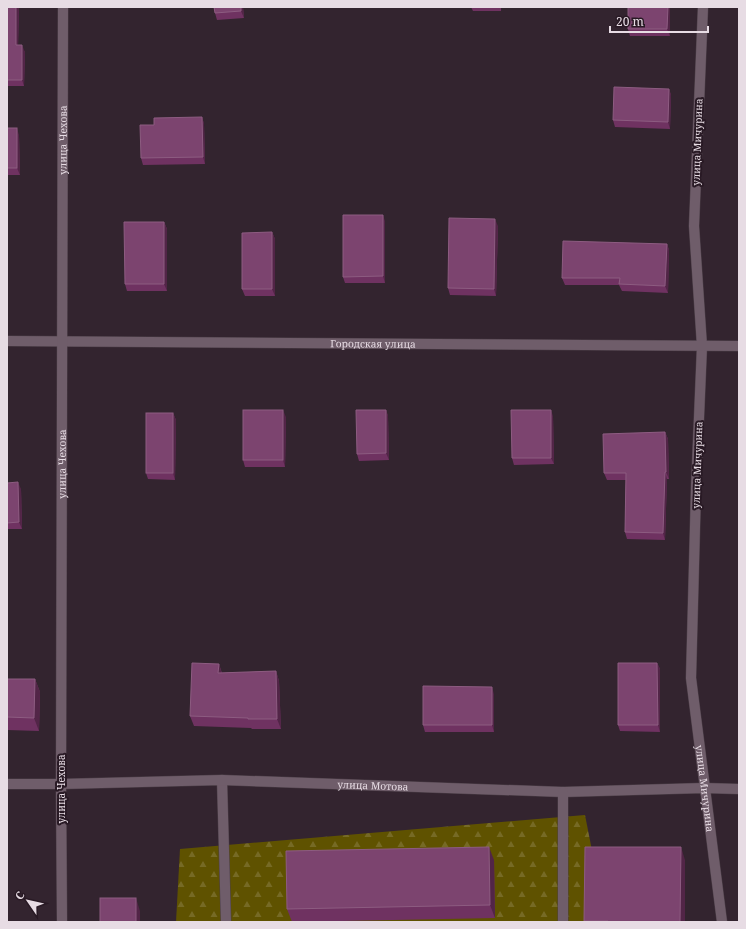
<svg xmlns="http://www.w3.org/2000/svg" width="746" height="929" font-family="'Noto Serif',serif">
<defs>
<pattern id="forest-firs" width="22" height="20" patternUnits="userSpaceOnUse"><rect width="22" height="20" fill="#5f5200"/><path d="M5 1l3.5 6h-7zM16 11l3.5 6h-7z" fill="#766a25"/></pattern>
</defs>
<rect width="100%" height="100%" fill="#33242f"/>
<path fill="url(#forest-firs)" d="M 585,815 L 606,922 L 176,922 L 180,849 Z"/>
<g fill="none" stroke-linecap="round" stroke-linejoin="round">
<g stroke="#4c3f48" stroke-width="11">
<g id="minor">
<path id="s1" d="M 703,7 L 694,226 L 702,346 L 696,489 L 691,678 L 722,922"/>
<path id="s2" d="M 7,341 L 739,346"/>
<path d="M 222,780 L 226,922"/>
<path id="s3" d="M 7,784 L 61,784 L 222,780 L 563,792 L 704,788 L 739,789"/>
<path d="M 563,792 L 563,922"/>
<path id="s4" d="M 62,922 L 61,784 L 63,7"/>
</g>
</g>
<use href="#minor" stroke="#6f5d6a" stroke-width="10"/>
</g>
<g fill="#6f3261">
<path d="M 7,7 L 19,7 L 18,45 L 25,52 L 24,86 L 7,86 Z"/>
<path d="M 214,7 L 243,7 L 244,18 L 217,20 L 215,13 Z"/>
<path d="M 471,7 L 501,7 L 501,11 L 473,11 Z"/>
<path d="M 628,7 L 670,7 L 670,36 L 630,36 L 628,29 Z"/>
<path d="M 669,89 L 671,95 L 670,129 L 615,127 L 613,120 Z"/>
<path d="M 202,117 L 204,124 L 205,164 L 143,165 L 141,158 Z"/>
<path d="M 7,128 L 19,135 L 20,175 L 7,175 Z"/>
<path d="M 385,221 L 385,283 L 345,283 L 343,277 Z"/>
<path d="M 164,222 L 167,229 L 167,291 L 127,291 L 125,284 Z"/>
<path d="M 498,226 L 496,296 L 450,295 L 448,288 Z"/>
<path d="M 272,232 L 275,239 L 275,296 L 245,296 L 242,289 Z"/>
<path d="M 667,244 L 669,250 L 668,293 L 622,291 L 619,285 L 565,285 L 562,278 Z"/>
<path d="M 386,410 L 388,416 L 389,460 L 359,461 L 357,454 Z"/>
<path d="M 173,413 L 176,420 L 175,480 L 148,479 L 146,473 Z"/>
<path d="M 553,416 L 554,464 L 514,465 L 512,458 Z"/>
<path d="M 286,417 L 285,467 L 245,467 L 243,460 Z"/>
<path d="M 665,432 L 668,439 L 669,479 L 667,479 L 665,540 L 627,539 L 625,532 L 626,480 L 607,480 L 604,473 Z"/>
<path d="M 7,483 L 21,489 L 22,529 L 7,529 Z"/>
<path d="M 657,663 L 660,669 L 660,732 L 620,731 L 618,725 Z"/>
<path d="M 219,664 L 222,673 L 276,671 L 279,681 L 281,729 L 252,729 L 251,728 L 194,726 L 190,716 Z"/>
<path d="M 7,679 L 35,679 L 40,692 L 39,731 L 7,730 Z"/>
<path d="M 494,694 L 494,732 L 425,732 L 423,725 Z"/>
<path d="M 494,860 L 495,918 L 292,922 L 287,909 Z"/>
<path d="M 685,860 L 685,922 L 584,922 L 584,921 Z"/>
</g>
<g fill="#522547">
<path d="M 16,7 L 19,7 L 18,52 L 16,45 Z"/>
<path d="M 241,7 L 243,7 L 244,18 L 241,11 Z"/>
<path d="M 668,7 L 670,7 L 670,36 L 667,29 Z"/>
<path d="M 22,45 L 25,52 L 24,86 L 22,80 Z"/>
<path d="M 669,89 L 671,95 L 670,129 L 668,122 Z"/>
<path d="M 202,117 L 204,124 L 205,164 L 203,157 Z"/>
<path d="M 17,128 L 19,135 L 20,175 L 17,168 Z"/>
<path d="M 383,215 L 385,221 L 385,283 L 383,276 Z"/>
<path d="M 495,219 L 498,226 L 496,296 L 494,289 Z"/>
<path d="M 164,222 L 167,229 L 167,291 L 164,284 Z"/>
<path d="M 272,232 L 275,239 L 275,296 L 272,289 Z"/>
<path d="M 667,244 L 669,250 L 668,293 L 665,286 Z"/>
<path d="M 283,410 L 286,417 L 285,467 L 283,460 Z"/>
<path d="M 386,410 L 388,416 L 389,460 L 386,453 Z"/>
<path d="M 551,410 L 553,416 L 554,464 L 551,458 Z"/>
<path d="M 173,413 L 176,420 L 175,480 L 173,473 Z"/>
<path d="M 665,432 L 668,439 L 669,479 L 666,472 Z"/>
<path d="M 665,472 L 667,479 L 665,540 L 663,533 Z"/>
<path d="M 18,482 L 21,489 L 22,529 L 19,522 Z"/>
<path d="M 657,663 L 660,669 L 660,732 L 658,725 Z"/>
<path d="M 219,664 L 222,674 L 218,673 Z"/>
<path d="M 276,671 L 279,681 L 281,729 L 277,719 Z"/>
<path d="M 35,679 L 40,692 L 39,731 L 34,718 Z"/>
<path d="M 492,687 L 494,694 L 494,732 L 492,725 Z"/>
<path d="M 489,847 L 494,860 L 495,918 L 490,905 Z"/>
<path d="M 681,847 L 685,860 L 685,922 L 680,922 Z"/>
<path d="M 136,898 L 140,911 L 140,922 L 136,922 Z"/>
</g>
<g fill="#7c446f" stroke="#8d5c81">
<path d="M 7,7 L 16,7 L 16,45 L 22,45 L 22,80 L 7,80 Z"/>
<path d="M 214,7 L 241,7 L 241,11 L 215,13 Z"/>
<path d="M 628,7 L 668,7 L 667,29 L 628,29 Z"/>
<path d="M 614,87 L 669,89 L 668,122 L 613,120 Z"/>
<path d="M 202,117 L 203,157 L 141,158 L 140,125 L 154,125 L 154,118 Z"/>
<rect x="7" y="128" width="10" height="40"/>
<path d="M 343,215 L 383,215 L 383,276 L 343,277 Z"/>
<path d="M 449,218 L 495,219 L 494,289 L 448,288 Z"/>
<path d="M 124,222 L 164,222 L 164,284 L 125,284 Z"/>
<path d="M 272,232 L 272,289 L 242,289 L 242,233 Z"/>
<path d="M 563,241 L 667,244 L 665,286 L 619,284 L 620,278 L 562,278 Z"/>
<rect x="243" y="410" width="40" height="50"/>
<path d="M 356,410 L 386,410 L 386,453 L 357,454 Z"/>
<path d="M 511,410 L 551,410 L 551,458 L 512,458 Z"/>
<rect x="146" y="413" width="27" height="60"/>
<path d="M 665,432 L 666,472 L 665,472 L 663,533 L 625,532 L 626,473 L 604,473 L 603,434 Z"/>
<path d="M 18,482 L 19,522 L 7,523 L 7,483 Z"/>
<path d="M 192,663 L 219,664 L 218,673 L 276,671 L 277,719 L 248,719 L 248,718 L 190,716 Z"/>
<path d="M 618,663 L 657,663 L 658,725 L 618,725 Z"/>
<path d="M 7,679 L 35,679 L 34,718 L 7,717 Z"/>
<path d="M 423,686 L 492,687 L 492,725 L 423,725 Z"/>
<path d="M 489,847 L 490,905 L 287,909 L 286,851 Z"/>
<path d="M 585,847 L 681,847 L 680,922 L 608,922 L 608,921 L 584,921 Z"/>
<rect x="100" y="898" width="36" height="24"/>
</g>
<g text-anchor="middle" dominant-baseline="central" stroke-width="4" stroke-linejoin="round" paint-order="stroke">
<g font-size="10" fill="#e7dce4" stroke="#291a25">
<text stroke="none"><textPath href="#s4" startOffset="782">улица Чехова</textPath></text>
<text transform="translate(697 142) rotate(-88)">улица Мичурина</text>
<text stroke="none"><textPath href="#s2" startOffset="366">Городская улица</textPath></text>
<text stroke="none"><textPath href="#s4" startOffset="458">улица Чехова</textPath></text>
<text transform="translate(697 465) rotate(-88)">улица Мичурина</text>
<text stroke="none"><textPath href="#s3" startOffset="366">улица Мотова</textPath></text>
<text stroke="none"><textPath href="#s1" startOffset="783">улица Мичурина</textPath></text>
<text transform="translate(61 789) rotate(-90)">улица Чехова</text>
</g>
</g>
<rect width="746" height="929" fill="none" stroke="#e7dce4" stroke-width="16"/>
<g transform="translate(28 901) rotate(304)" stroke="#291a25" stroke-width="3" paint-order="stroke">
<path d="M0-3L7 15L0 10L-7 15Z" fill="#e7dce4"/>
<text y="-6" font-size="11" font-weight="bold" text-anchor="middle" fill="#e7dce4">С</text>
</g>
<path d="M610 26v6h98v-6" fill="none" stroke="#e7dce4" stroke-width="2"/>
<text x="616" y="26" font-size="12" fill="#e7dce4" stroke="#291a25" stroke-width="3" paint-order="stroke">20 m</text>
</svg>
